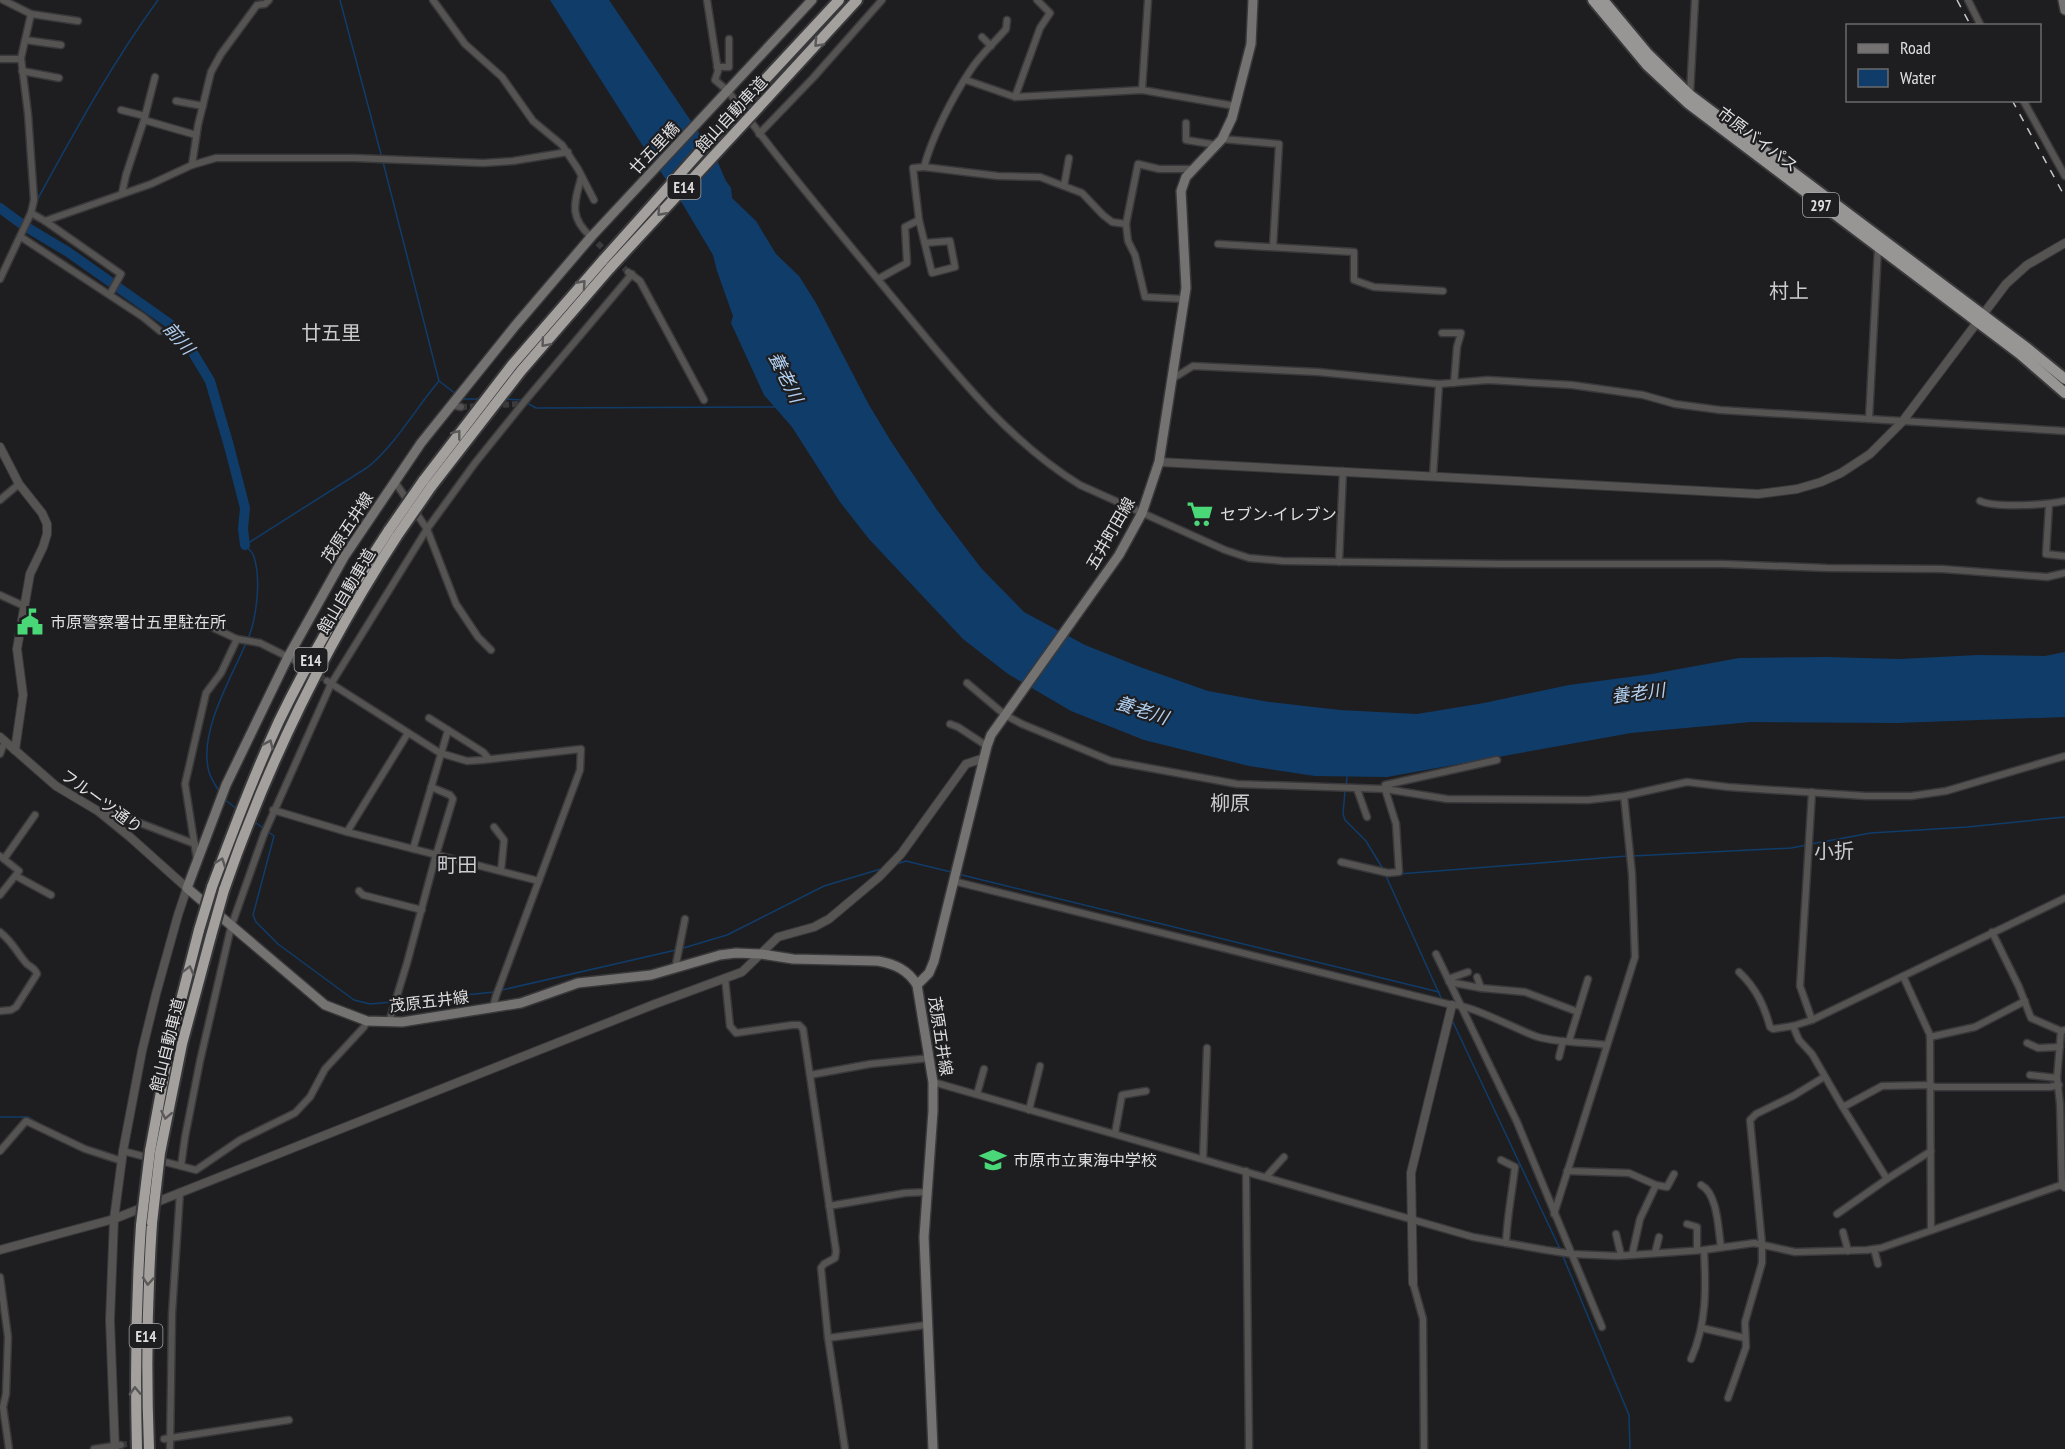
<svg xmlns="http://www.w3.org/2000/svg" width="2065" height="1449" font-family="'PT Sans Narrow','Noto Sans JP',sans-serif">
<rect width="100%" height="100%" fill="#1e1e20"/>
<path fill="#103c6a" d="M 550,0 L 609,0 L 716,158 L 726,181 L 731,188 L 732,198 L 756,221 L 776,254 L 799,276 L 816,303 L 869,405 L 892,443 L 937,510 L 981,568 L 1024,612 L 1085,645 L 1140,667 L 1208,691 L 1269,702 L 1340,710 L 1417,714 L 1484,703 L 1569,685 L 1652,674 L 1739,658 L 1829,657 L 1899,659 L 1978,655 L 2045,656 L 2065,652 L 2065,717 L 1897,723 L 1751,722 L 1631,733 L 1387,777 L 1315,776 L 1249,766 L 1144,740 L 1071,711 L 1008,674 L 963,639 L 869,539 L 840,502 L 792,427 L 764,395 L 731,323 L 733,316 L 717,271 L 713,255 L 682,203 L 641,143 Z"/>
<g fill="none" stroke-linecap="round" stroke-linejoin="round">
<g stroke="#103c6a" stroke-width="1.5">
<path d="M 340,0 L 382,158"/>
<path d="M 383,162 L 439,381 L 456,394"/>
<path d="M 36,202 C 74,133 112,63 158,0"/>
<path d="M 462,399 L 481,399"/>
<path d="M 504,399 L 523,400"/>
<path d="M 527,403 L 536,408 L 776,407"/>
<path d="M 248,639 C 257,617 261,579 254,557 C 253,552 248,549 245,545 L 368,467 C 396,444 415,409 439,381"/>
<path d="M 1346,787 L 1347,777"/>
<path d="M 1345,791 L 1343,814 L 1345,820 L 1366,841 L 1383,869"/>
<path d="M 220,793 C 216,786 211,779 209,772 C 198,732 231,679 246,643"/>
<path d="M 224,799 L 237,809"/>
<path d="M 255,822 L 263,828"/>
<path d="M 267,831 L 274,836 L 253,915 L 256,922 L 278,944 L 354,1000 L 370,1004 L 393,1002"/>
<path d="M 1811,844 L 1871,833 L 1967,827 L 2065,817"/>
<path d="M 1632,856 L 1791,848 L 1807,845"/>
<path d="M 897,864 L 906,861 L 951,872"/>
<path d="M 958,874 L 1439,992"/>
<path d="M 1399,874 L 1627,856"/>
<path d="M 1386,876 L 1442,1000"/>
<path d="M 680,949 L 727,935 L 824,886 L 884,868"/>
<path d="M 502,990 L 676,950"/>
<path d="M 398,1002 L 494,992"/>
<path d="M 1452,1020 L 1560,1249"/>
<path d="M 0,1117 L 28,1117 L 41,1125"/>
<path d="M 1562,1254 L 1629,1415 L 1630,1449"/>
</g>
<path stroke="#103c6a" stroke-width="10" d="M 0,208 L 23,225 L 68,252 L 170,324 L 189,346 L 210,381 L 229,446 L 245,508 L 243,529 L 245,545"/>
<g stroke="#3b3b3d" stroke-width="6" stroke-dasharray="6 3" stroke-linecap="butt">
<path d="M 591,237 L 628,272"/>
<path d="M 494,405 L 519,404"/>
<path d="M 461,407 L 481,406"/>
<path d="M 296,661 L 327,681"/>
<path d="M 121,1445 L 138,1442"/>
</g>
<g stroke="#39393b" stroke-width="9">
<g id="minor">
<path d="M 3,0 L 31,14 L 78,21"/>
<path d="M 433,0 L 465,44 L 502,77 L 533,121 L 562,145 L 578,169 L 594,200"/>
<path d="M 707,0 L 718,71 L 715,80 L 728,91 C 779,161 834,226 889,293 C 946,361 1003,438 1080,485 L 1225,550 L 1249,558 L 1283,561 L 1502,564 L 1723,564 L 1827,568 L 1942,569 L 2047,577 L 2065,573"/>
<path d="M 1968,0 L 1981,26"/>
<path d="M 1007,20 L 1006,29 C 994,43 979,56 970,71 C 952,98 932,137 924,167 L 998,176 L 1040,177 L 1082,193 L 1103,215 L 1112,222 L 1126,224"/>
<path d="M 982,37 L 991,46"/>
<path d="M 25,40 L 61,45"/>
<path d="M 0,59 L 21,59"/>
<path d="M 717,67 L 729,67 L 729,39"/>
<path d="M 22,71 L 59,78"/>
<path d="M 966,80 L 1015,97 L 1142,90 L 1235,106"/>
<path d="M 1142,90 L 1148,0"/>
<path d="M 1690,94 L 1695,0"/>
<path d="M 1015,97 L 1040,28 L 1050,13 L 1037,0"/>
<path d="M 2023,100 L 2065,176"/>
<path d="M 176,101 L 203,106"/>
<path d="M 121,110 L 145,116"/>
<path d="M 144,120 L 196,135"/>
<path d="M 1186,123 L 1186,140 L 1217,145"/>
<path d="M 759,134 L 813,78 L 882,0"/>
<path d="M 1222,139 L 1279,144 L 1273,247"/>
<path d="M 192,165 L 198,125 L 211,72 L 221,54 L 257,5 L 265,4 L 269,0"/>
<path d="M 924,167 L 913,168 L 919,220 L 932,273 L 955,267 L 950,241 L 925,243"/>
<path d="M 581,178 C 574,204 569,217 591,237"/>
<path d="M 1064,186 L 1069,158"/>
<path d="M 122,193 L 126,175 L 144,120 L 155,77"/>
<path d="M 31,213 L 45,221 L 151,184 L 192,165 L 216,158 L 354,158 L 483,163 L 513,161 L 568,152"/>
<path d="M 45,221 L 121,274 L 110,294"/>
<path d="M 21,237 L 143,317 L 160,331"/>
<path d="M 1218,244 L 1354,252 L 1354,280 L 1374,287 L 1443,291"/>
<path d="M 628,272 L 640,281 L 704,400"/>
<path d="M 0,279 L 31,213 L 34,200 L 28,114 L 21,58 L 31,14"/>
<path d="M 878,279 L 907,263 L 905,227 L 919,220"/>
<path d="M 1184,299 L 1145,297 L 1135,255 L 1128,241 L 1126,224 L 1138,164 L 1159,169 L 1193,169"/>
<path d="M 1442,333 L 1461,333 L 1457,347 L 1454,383"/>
<path d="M 1172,379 L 1193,366 L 1318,372 L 1439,384 L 1488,380 L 1572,385 L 1643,395 L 1675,404 L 1720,410 L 2065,431"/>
<path d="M 451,405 L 461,407"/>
<path d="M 1869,419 L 1878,248"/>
<path d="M 1433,476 L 1439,384"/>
<path d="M 395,482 L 427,529 L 456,604 L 478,637 L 491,650"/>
<path d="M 0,500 L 19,484"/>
<path d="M 1980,501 C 1995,508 2048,505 2065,501"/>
<path d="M 2049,505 L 2046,554 L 2065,556"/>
<path d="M 1339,562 L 1343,471"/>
<path d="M 0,595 L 24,606"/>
<path d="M 209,626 L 237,639 L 260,643 L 296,661"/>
<path d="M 327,681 L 440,753 L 467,761 L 483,760 L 581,749 L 580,770 L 496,996 L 493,1007"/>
<path d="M 967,683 L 1005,715 L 1022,724 L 1111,761 L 1237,784 L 1385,789 L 1447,799 L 1588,800 L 1624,796 L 1687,782 L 1728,787 L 1866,796 L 1911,796 L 1946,791 L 2065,756"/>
<path d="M 429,718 L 483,752 L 489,759"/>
<path d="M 950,724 L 958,727 L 987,746"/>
<path d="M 0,754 L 5,741"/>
<path d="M 1357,789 L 1367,817"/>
<path d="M 1385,789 L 1385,785 L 1497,760"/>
<path d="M 273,810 L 347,832 L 539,881"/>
<path d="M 102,813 L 119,815 L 195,844"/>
<path d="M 494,827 L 504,840 L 501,871"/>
<path d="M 347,832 L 408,733"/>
<path d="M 413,849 L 448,730"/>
<path d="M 0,856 L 19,871 L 0,895"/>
<path d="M 4,859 L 35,815"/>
<path d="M 197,860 L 185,784 L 206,693 L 221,673 L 237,639"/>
<path d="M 1341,862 L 1388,873 L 1399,872 L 1396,824 L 1385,789"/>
<path d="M 16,876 L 51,895"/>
<path d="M 953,881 L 1452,1005 C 1470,1004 1517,1030 1538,1037 C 1560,1043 1585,1042 1607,1045"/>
<path d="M 359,891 L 363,895 L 422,910"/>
<path d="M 0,932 C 14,943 16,952 27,964 C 32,968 35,968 37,974 L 16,1007 L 11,1010 L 0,1011"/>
<path d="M 1992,932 L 2019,987 L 2031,1018 L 2061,1031 L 2065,1030"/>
<path d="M 1436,954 L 1517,1122 L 1602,1327"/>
<path d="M 675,969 L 685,919"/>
<path d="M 1739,972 C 1756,988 1764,1005 1770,1027 L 1773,1029 L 1793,1026 L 1812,1020 L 2065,898"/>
<path d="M 1903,976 L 1930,1035 L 1931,1230"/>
<path d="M 1477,977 L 1481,988"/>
<path d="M 725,978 L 730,1026 L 736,1033 L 792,1025 L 799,1025 L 803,1029 L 836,1251 L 835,1258 L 824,1264 L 821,1268 L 828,1338 L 845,1449"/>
<path d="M 1448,979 L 1468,972"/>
<path d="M 1449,982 L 1481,988 L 1525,992 L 1578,1012"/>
<path d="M 1812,1020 L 1800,986 L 1812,792"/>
<path d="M 389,1022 L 407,963 L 436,855 L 453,799 L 450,795 L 431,787"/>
<path d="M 1793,1026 L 1799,1040 L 1812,1054 L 1842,1106 L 1847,1105 L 1882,1086 L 1930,1085 L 1935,1087 L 2050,1087 L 2059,1085"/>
<path d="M 2061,1031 L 2057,1078 L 2060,1104 L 2062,1185"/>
<path d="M 1930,1037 L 1975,1027 L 2025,1001"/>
<path d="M 1569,1041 L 1588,979"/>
<path d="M 2027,1043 L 2038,1048 L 2060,1047"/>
<path d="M 1559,1057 L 1563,1041"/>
<path d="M 810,1075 L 870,1064 L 930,1058"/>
<path d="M 2030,1075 L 2057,1078"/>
<path d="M 933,1082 L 1473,1237 L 1546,1250 L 1572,1254 L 1618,1256 L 1704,1250 L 1754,1243 L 1795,1252 L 1867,1250 L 1881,1248 L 2064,1184"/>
<path d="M 977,1094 L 984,1069"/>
<path d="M 1842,1106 L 1887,1179"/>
<path d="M 1029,1110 L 1040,1066"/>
<path d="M 1115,1133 L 1122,1095 L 1146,1091"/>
<path d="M 0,1151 L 26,1121 L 85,1149 L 122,1161"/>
<path d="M 123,1151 L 196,1170 L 240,1140 L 295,1113 L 310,1097 L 325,1069 L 364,1027 L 367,1021"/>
<path d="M 1203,1159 L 1207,1048"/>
<path d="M 1501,1160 L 1515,1167 C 1512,1193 1507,1217 1506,1243"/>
<path d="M 181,1166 L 185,1137 L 200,1061 L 231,927 L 264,834 L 331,684 L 427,529 L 475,463 L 525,401 L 632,274"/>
<path d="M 1246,1171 L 1249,1449"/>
<path d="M 1567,1171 L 1629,1173 L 1656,1185 L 1667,1187 L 1674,1174"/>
<path d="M 1266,1177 L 1284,1157"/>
<path d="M 1701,1185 C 1718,1194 1718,1229 1721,1247"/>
<path d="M 829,1206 L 905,1193 L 928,1192"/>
<path d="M 1554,1214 L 1635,957 L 1632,874 L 1624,796"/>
<path d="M 1837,1214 L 1887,1179 L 1931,1151"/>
<path d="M 1687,1224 L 1697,1227 L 1697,1250"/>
<path d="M 1843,1232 L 1848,1251"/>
<path d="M 1616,1234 L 1621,1255"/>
<path d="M 1874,1249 L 1878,1264"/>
<path d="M 1655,1253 L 1659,1237"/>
<path d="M 1632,1255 L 1640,1219 L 1656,1185"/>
<path d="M 0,1277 L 8,1337 L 6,1394 L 3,1407 L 9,1449"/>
<path d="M 1413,1283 L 1423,1319 L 1424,1449"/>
<path d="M 1702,1328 L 1745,1338"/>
<path d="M 828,1338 L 926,1325"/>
<path d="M 1691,1359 C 1707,1323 1706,1288 1704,1250"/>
<path d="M 1728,1398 L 1746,1347 L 1745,1322 L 1762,1263 L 1762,1244 L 1750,1120 L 1756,1114 L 1793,1096 L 1824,1077"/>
<path d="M 164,1439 L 289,1420"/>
<path d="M 94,1449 L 121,1445"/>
<path d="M 170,1449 L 172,1314 L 180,1192"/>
</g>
</g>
<g stroke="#39393b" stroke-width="10">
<g id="tertiary">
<path d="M 0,447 L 19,484 L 42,513 L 47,524 L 47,534 L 43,547 L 30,574 L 17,649 L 23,695 L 15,750"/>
<path d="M 1159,462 L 1758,494 L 1797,489 L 1821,482 L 1841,473 L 1870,454 L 1902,422 L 2006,284 L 2027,265 L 2065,243"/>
<path d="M 0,737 L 56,786 L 98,811 L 130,837 L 187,888 L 178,915 L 156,994 L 142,1051 L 123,1151 L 114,1219 L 110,1320 L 115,1449"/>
<path d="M 2062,1185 L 2065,1187"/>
<path d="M 0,1250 L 114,1219 L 655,1004 L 742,972 L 778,937 L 814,927 L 829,919 L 879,877 L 901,854 L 966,764 L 984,758"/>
<path d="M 1413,1283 L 1411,1173 L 1452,1005"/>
</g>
</g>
<g stroke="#39393b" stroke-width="12">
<g id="secondary">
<path d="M 812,0 L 591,237 L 515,326 L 421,443 L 344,557 L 288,657 L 226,785 L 187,888 L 325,1005 L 367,1021 L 402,1022 L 521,1003 L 578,983 L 651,975 L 720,955 L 736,953 L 761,954 L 793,959 L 878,961 C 895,964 908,970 917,985 L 933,1082 L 933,1111 L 924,1237 L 933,1449"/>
<path d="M 2063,0 L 2065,10"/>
<path d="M 917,985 L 929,973 L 934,961 L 987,746 L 991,735 L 1119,555 L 1142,513 L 1159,462 L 1186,288 L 1181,191 L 1186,177 L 1222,139 L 1232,118 L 1251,44 L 1253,0"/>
</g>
</g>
<g stroke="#39393b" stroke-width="14">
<g id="trunk">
<path d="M 1593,0 L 1647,65 L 1689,104 L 2020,354 L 2065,393"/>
<path d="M 1603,0 L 1647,53 L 1690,95 L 2027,348 L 2065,379"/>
</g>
</g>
<g stroke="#39393b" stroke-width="14">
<g id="motorway">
<path d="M 747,99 L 839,0"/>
<path d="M 758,108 L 857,0"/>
<path d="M 423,481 L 512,365 L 604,259"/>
<path d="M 431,487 L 521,371 L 611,267"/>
<path d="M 212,887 C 233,831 254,775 279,721 C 311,655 349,591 389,530"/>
<path d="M 224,890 C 267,765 324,648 397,536"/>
<path d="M 150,1151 L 170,1043 L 199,930"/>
<path d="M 160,1153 L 182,1044 L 211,936"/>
<path d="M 137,1449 C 135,1374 136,1300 141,1225"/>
<path d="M 149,1449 C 146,1373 147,1299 152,1223"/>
</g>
</g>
<use href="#minor" stroke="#555453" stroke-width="6"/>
<use href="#tertiary" stroke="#555453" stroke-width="8"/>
<use href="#secondary" stroke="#757371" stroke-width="9"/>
<use href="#trunk" stroke="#989694" stroke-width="10"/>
<use href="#motorway" stroke="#a3a09e" stroke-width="10"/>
<g stroke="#c7c7c9" stroke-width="1.5" stroke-dasharray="8 8" stroke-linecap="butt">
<path d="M 1957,0 L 1971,26"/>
<path d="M 2012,100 L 2065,197"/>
</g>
<g stroke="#39393b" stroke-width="14" stroke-linecap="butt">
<g id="motorway-bridge">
<path d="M 604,259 L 747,99"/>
<path d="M 611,267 L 758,108"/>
<path d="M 389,530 L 423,481"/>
<path d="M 397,536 L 431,487"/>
<path d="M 199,930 L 212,887"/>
<path d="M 211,936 L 224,890"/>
<path d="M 152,1223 L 160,1153"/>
<path d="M 141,1225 L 150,1151"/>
</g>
</g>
<use href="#motorway-bridge" stroke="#a3a09e" stroke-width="10"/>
</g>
<defs><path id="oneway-chevron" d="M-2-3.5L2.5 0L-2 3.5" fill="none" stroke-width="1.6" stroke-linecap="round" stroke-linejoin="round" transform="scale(1.5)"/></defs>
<g stroke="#5a5859">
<use href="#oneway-chevron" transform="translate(818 43) rotate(133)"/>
<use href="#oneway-chevron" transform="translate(661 212) rotate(132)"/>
<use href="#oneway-chevron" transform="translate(582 284) rotate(-48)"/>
<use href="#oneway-chevron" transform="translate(545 343) rotate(130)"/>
<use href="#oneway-chevron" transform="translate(457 434) rotate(-52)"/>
<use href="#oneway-chevron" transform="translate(269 744) rotate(-66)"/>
<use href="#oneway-chevron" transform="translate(221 862) rotate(-70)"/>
<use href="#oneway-chevron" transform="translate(189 970) rotate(-76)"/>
<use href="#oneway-chevron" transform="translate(166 1115) rotate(101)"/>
<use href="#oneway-chevron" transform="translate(148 1281) rotate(94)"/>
<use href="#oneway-chevron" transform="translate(135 1391) rotate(-92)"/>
</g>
<defs>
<g id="supermarket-bare" transform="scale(2.07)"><path d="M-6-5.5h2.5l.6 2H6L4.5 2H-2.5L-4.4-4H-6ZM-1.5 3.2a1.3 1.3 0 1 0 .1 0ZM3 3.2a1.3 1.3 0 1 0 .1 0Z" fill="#49d778" stroke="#1e1e20" stroke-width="2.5" paint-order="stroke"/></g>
<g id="civic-bare" transform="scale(2.07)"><path d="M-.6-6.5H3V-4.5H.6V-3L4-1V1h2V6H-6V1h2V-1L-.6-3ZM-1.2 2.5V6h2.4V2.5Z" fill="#49d778" stroke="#1e1e20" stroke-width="2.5" paint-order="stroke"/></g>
<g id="school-bare" transform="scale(2.07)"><path d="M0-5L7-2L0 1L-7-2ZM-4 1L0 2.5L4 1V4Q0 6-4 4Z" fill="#49d778" stroke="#1e1e20" stroke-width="2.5" paint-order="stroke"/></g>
</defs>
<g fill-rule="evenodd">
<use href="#supermarket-bare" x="1200" y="514"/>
<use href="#civic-bare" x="30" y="622"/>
<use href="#school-bare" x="993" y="1160"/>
</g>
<g text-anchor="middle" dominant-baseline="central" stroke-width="4.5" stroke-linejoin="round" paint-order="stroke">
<g fill="#1e1e20" stroke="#a5a5a7" stroke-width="1.5">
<rect x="667.5" y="175" width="33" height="24" rx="4.5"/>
<rect x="1803" y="193" width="36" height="24" rx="4.5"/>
<rect x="294.5" y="648" width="33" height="24" rx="4.5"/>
<rect x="129.5" y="1324" width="33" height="24" rx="4.5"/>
</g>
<g font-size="15" font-weight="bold" fill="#dfdfe1">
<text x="684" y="187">E14</text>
<text x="1821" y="205">297</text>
<text x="311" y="660">E14</text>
<text x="146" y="1336">E14</text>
</g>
<g font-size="16" fill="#dfdfe1" stroke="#1e1e20">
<text transform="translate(731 114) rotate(-47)">館山自動車道</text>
<text transform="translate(1758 139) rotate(37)">市原バイパス</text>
<text transform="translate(654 148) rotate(-47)">廿五里橋</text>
<text transform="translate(347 527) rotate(-57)">茂原五井線</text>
<text transform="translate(1110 533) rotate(-60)">五井町田線</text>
<text transform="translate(346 591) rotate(-59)">館山自動車道</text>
<text transform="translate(102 801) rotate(36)">フルーツ通り</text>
<text transform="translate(429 1001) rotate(-7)">茂原五井線</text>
<text transform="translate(941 1036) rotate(81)">茂原五井線</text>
<text transform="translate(167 1045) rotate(-76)">館山自動車道</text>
</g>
<g font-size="16" fill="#dfdfe1" stroke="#1e1e20" text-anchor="start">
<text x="1220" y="514">セブン-イレブン</text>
<text x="50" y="622">市原警察署廿五里駐在所</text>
<text x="1013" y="1160">市原市立東海中学校</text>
</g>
<g font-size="18" font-style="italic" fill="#b1cff1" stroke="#1e1e20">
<text transform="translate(179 338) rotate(49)">前川</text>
<text transform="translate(786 377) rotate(64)">養老川</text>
<text transform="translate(1638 693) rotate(-7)">養老川</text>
<text transform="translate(1142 710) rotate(18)">養老川</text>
</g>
<g font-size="20" fill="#cccccf" stroke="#1e1e20">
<text x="1789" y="291">村上</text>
<text x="331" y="333">廿五里</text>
<text x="1230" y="803">柳原</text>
<text x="1834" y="851">小折</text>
<text x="457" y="865">町田</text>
</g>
</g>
<rect x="1846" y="24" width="195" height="78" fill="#1e1e20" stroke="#6b6b6d" stroke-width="1.5"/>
<rect x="1858" y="44" width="30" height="9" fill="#757371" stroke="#6b6b6d" stroke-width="1.5"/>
<text x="1900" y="54" font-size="18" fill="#dfdfe1">Road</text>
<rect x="1858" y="69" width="30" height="18" fill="#103c6a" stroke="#6b6b6d" stroke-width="1.5"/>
<text x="1900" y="84" font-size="18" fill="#dfdfe1">Water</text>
</svg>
